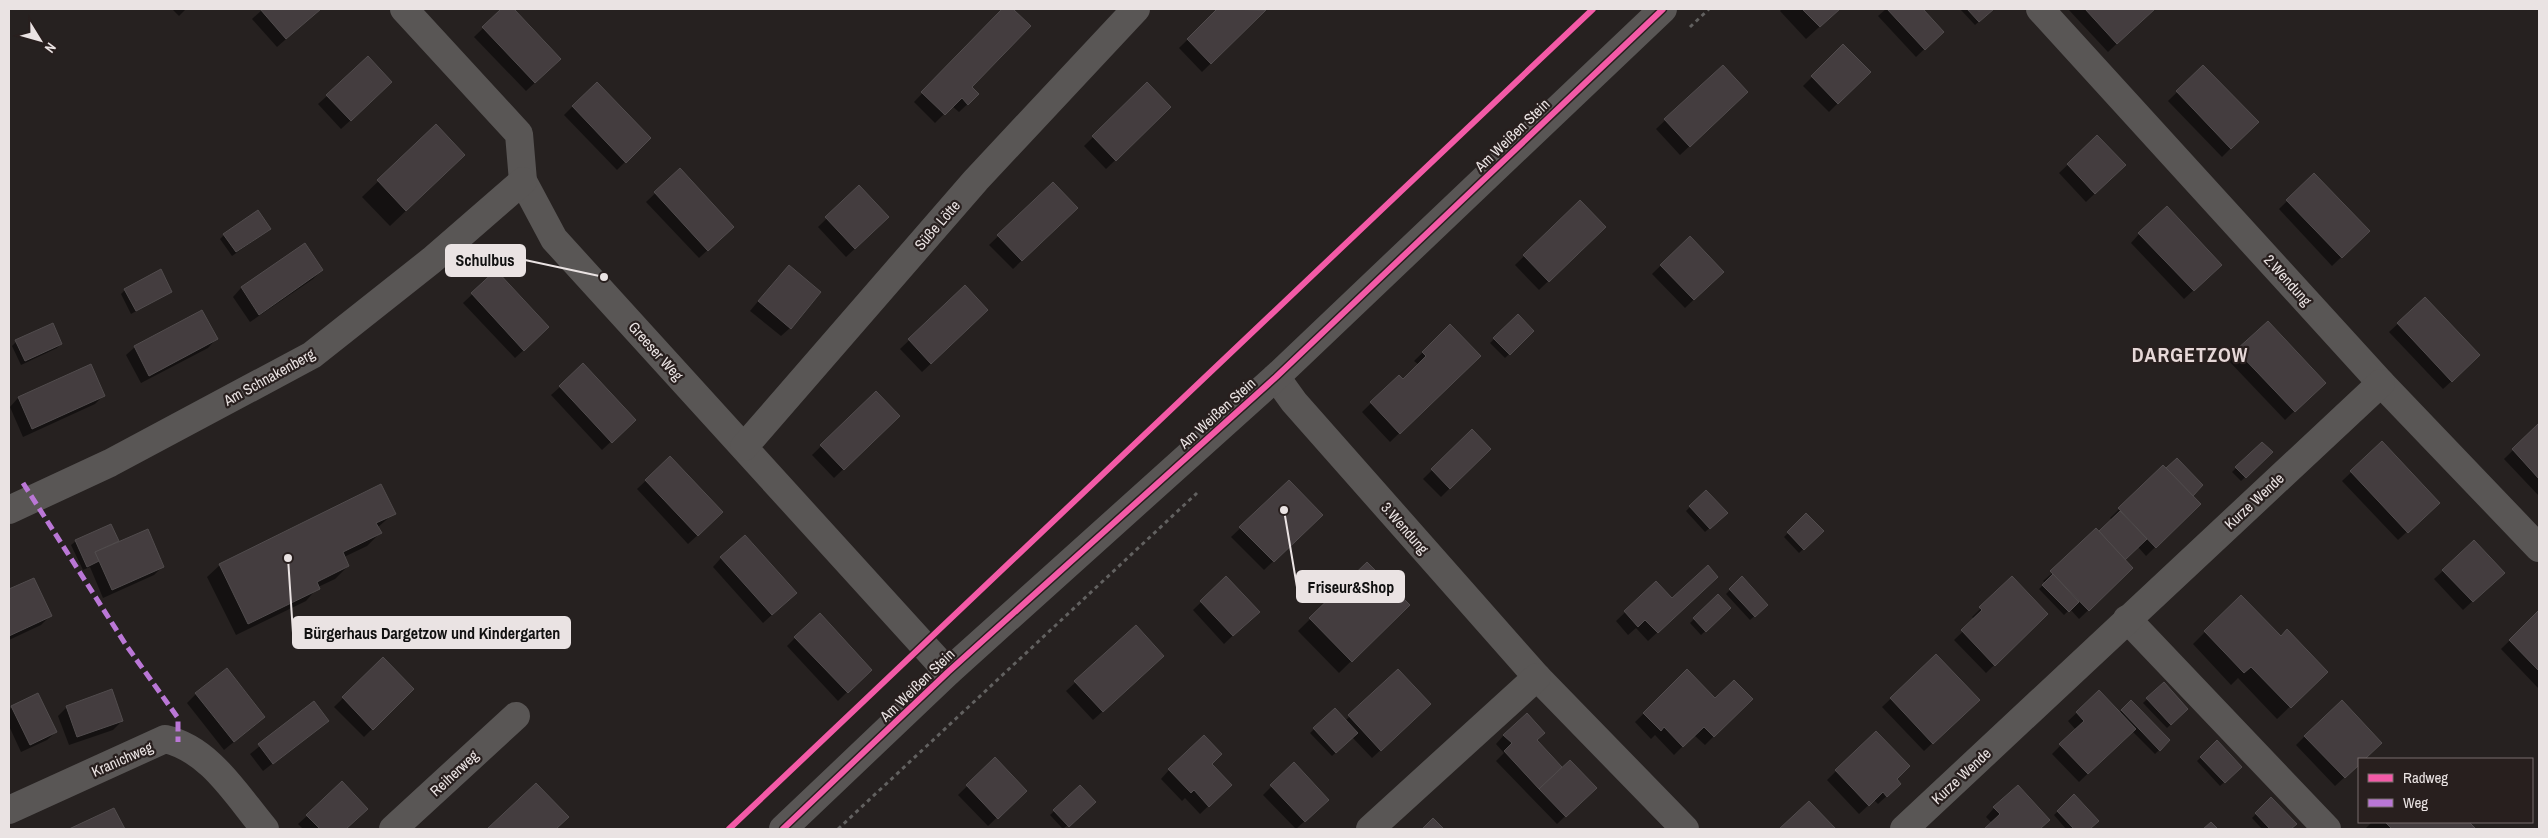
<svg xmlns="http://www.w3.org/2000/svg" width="2548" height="838" font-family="'Archivo Narrow',sans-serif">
<rect width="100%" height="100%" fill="#262120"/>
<g fill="#0007">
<path d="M 172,9 L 186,9 L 179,16 Z"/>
<path d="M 263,9 L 320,9 L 277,47 L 252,19 Z"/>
<path d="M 503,9 L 512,9 L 560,59 L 526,91 L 474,37 Z"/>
<path d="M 1003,9 L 1011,9 L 1029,26 L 970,87 L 978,94 L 959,112 L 952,106 L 935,123 L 914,102 Z"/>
<path d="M 1219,9 L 1265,10 L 1202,72 L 1179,48 Z"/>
<path d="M 1782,9 L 1839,9 L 1806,39 L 1780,11 Z"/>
<path d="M 1886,9 L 1921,9 L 1942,32 L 1916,57 L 1878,16 Z"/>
<path d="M 1960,9 L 1993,9 L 1975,25 Z"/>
<path d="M 2068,9 L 2153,9 L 2108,52 Z"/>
<path d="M 1843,46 L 1869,72 L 1829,112 L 1803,86 Z"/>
<path d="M 1722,66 L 1738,101 L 1680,155 L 1656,129 Z"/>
<path d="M 2203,67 L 2257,122 L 2222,157 L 2168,101 Z"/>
<path d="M 1147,84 L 1170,107 L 1106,169 L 1084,146 Z"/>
<path d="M 382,91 L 341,129 L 318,104 L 327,96 Z"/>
<path d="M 573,106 L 649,138 L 617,170 L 564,115 Z"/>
<path d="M 436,126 L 448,171 L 390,226 L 362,197 Z"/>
<path d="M 2097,137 L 2124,165 L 2086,202 L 2059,173 Z"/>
<path d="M 680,170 L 724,235 L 699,258 L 646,202 Z"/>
<path d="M 2314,175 L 2368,231 L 2332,266 L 2279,209 Z"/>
<path d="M 1053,183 L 1076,208 L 1013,269 L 989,245 Z"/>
<path d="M 859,187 L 879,226 L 846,257 L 818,227 Z"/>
<path d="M 1580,202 L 1604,227 L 1539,290 L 1515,265 Z"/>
<path d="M 270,229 L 232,256 L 220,239 L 224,235 Z"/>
<path d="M 2139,234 L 2212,273 L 2184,299 L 2131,243 Z"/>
<path d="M 1689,238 L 1722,272 L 1685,308 L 1652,274 Z"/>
<path d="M 304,245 L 322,270 L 313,279 L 250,322 L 233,297 L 241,288 Z"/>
<path d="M 496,272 L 539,336 L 515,358 L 463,303 Z"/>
<path d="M 780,275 L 790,328 L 781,336 L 750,311 Z"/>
<path d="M 965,287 L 978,319 L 922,372 L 900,349 Z"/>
<path d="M 125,290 L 171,291 L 131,314 L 121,294 Z"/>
<path d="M 2425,299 L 2470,364 L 2443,389 L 2389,332 Z"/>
<path d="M 1518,316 L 1533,331 L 1505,358 L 1490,343 Z"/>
<path d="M 2268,323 L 2324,383 L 2285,420 L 2228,360 Z"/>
<path d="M 1450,326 L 1479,356 L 1390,442 L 1362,412 L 1398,377 L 1403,381 L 1419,365 L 1414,361 Z"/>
<path d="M 216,339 L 208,348 L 141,383 L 126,355 L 135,347 Z"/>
<path d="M 16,342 L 61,344 L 57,348 L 21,365 L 12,346 Z"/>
<path d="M 90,366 L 103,396 L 95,404 L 23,437 L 10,407 L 18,398 Z"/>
<path d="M 560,387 L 634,420 L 602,450 L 551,395 Z"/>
<path d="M 876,393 L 898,416 L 834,478 L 812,455 Z"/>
<path d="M 2539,425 L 2539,496 L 2504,459 Z"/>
<path d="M 1472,431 L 1489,449 L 1441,497 L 1423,479 Z"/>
<path d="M 2262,443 L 2271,452 L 2241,481 L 2232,472 Z"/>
<path d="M 2382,443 L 2429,511 L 2398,540 L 2342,481 Z"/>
<path d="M 670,458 L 713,521 L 688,544 L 637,489 Z"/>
<path d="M 2177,460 L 2191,496 L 2199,504 L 2146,556 L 2138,547 L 2124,560 L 2132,568 L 2079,619 L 2070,609 L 2064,615 L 2039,589 L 2045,583 L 2043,581 L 2099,533 L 2112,520 L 2110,518 L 2163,467 L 2166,470 Z"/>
<path d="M 1289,482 L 1321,515 L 1264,570 L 1231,537 Z"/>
<path d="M 1706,491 L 1726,513 L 1705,532 L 1686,511 Z"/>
<path d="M 394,513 L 377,528 L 380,533 L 367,546 L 344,557 L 348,566 L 335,579 L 318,587 L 306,601 L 236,635 L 207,577 L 220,565 Z"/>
<path d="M 1806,515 L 1822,531 L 1799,553 L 1784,537 Z"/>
<path d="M 76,541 L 118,541 L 114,545 L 163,566 L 154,575 L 103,598 L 90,567 L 83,570 L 71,545 Z"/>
<path d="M 721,558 L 787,601 L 763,623 L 713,567 Z"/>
<path d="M 1367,563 L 1408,605 L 1339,673 L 1298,631 Z"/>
<path d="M 2443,571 L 2494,581 L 2463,610 L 2434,579 Z"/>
<path d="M 1226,578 L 1249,620 L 1224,644 L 1193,610 Z"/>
<path d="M 1742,578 L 1767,605 L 1750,620 L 1726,594 Z"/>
<path d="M 2012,578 L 2046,614 L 1986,673 L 1954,640 L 1975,620 L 1972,617 Z"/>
<path d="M 33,579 L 50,616 L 41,625 L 9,640 L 9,591 Z"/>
<path d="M 1656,583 L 1672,600 L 1708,585 L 1648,641 L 1636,628 L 1628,635 L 1616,621 Z"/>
<path d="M 1718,596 L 1730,608 L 1701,635 L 1690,623 Z"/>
<path d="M 2539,612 L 2539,689 L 2501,649 Z"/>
<path d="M 1136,627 L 1154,665 L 1093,720 L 1066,691 Z"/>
<path d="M 2205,632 L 2281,637 L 2326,672 L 2277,719 L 2238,678 L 2231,685 L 2193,644 Z"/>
<path d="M 795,638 L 870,669 L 838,701 L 787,646 Z"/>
<path d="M 1936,656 L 1978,700 L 1924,751 L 1882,707 Z"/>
<path d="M 383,659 L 412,689 L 364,737 L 334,707 Z"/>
<path d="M 1398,670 L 1420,713 L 1372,758 L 1352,737 L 1332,756 L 1310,733 L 1334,710 L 1345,721 Z"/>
<path d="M 1687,671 L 1715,700 L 1751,699 L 1705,745 L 1694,735 L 1674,755 L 1655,735 L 1651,739 L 1635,722 Z"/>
<path d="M 2163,684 L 2187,709 L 2167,728 L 2143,703 Z"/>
<path d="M 2099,692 L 2119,713 L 2131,701 L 2169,740 L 2155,754 L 2132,731 L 2079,782 L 2052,754 L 2076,730 L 2068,721 Z"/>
<path d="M 196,694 L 264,717 L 224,750 L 187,703 Z"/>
<path d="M 314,703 L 327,721 L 263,771 L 250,754 Z"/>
<path d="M 12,707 L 56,732 L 47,740 L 21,752 L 9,726 L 9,710 Z"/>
<path d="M 67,707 L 122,721 L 113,730 L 69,745 L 58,716 Z"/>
<path d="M 1876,732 L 1895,779 L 1891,792 L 1878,804 L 1874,800 L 1859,814 L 1827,780 Z"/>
<path d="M 1504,735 L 1536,740 L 1586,796 L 1557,824 L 1496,761 L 1504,753 L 1496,744 Z"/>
<path d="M 2305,736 L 2381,743 L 2364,759 L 2359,759 L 2359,764 L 2335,786 L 2296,745 Z"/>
<path d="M 2217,742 L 2240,767 L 2220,786 L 2197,761 Z"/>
<path d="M 995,759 L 1025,791 L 988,826 L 958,795 Z"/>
<path d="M 1210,764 L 1230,785 L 1200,814 L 1185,798 L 1182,801 L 1161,779 L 1169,770 Z"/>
<path d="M 1294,764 L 1319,808 L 1296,829 L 1263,795 Z"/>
<path d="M 536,785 L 567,817 L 555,829 L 489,829 Z"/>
<path d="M 1080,787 L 1094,802 L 1063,829 L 1050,815 Z"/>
<path d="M 2074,796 L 2097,821 L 2088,829 L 2066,829 L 2054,815 Z"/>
<path d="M 2271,799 L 2295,824 L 2290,829 L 2262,829 L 2252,818 Z"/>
<path d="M 1809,803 L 1834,829 L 1780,829 Z"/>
<path d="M 1994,808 L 2049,820 L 2039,829 L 1986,829 L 1992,823 L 1986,817 Z"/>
<path d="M 114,809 L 123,829 L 72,829 Z"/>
<path d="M 366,809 L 345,829 L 303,829 L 298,824 L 307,816 Z"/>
<path d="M 2372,822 L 2467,822 L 2475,829 L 2368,829 L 2366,828 Z"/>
</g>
<g fill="#443d3f" stroke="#514c4d">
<path d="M 260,9 L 321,9 L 286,39 Z"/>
<path d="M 501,9 L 514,9 L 561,59 L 535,83 L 482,27 Z"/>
<path d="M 1002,9 L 1013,9 L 1031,26 L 972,87 L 979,94 L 968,105 L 962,98 L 945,115 L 921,92 Z"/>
<path d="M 1217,9 L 1266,10 L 1211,64 L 1187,39 Z"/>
<path d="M 1802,9 L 1840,9 L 1820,27 Z"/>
<path d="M 1887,9 L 1923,9 L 1944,32 L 1925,50 Z"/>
<path d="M 1967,9 L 1994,9 L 1979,22 Z"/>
<path d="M 2085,9 L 2155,9 L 2117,44 Z"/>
<path d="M 1843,44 L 1871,72 L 1838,104 L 1811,76 Z"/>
<path d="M 368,56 L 392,82 L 351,121 L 326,95 Z"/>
<path d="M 1723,65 L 1748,92 L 1690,147 L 1664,119 Z"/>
<path d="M 2203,65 L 2259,122 L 2231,149 L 2176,91 Z"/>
<path d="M 597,82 L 651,138 L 626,163 L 572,106 Z"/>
<path d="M 1147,82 L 1171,107 L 1116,161 L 1092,136 Z"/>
<path d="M 436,124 L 465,155 L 406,211 L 377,180 Z"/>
<path d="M 2097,135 L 2126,165 L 2095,194 L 2067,164 Z"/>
<path d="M 680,168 L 734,227 L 708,251 L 654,192 Z"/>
<path d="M 2314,173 L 2370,231 L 2342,258 L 2286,200 Z"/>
<path d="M 1053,182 L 1078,208 L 1022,261 L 997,235 Z"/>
<path d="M 859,185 L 889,217 L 855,249 L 825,217 Z"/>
<path d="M 1580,200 L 1606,227 L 1549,282 L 1523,255 Z"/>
<path d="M 2167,206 L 2222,265 L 2194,291 L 2138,233 Z"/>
<path d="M 258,210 L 271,229 L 236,252 L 223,234 Z"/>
<path d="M 1690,236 L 1724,272 L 1694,300 L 1660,265 Z"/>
<path d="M 305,243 L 323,270 L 259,315 L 241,287 Z"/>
<path d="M 789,265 L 821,292 L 791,329 L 758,301 Z"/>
<path d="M 161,269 L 172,292 L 136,311 L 124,289 Z"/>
<path d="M 496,270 L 549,327 L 524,351 L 471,293 Z"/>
<path d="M 965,285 L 988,310 L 931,364 L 908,339 Z"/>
<path d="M 2425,297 L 2480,355 L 2452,382 L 2397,323 Z"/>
<path d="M 202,310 L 218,339 L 149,376 L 134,346 Z"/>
<path d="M 1518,314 L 1534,331 L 1510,355 L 1493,338 Z"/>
<path d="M 2268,321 L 2326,383 L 2295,412 L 2236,350 Z"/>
<path d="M 53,323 L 62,344 L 25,361 L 15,340 Z"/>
<path d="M 1450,324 L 1481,356 L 1400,434 L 1370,402 L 1399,375 L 1403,379 L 1426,356 L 1422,352 Z"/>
<path d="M 583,363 L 636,420 L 612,443 L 559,386 Z"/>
<path d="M 91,364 L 105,396 L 32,429 L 18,397 Z"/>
<path d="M 876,391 L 900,416 L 844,470 L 820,445 Z"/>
<path d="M 2539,423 L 2539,479 L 2512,449 Z"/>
<path d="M 1472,429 L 1491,449 L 1450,489 L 1431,469 Z"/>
<path d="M 2382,441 L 2440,503 L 2408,533 L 2350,471 Z"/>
<path d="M 2262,442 L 2273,452 L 2246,478 L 2235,467 Z"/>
<path d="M 670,456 L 723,512 L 698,536 L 645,480 Z"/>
<path d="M 2177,458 L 2203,485 L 2193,496 L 2166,468 Z"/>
<path d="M 2163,465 L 2201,504 L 2156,548 L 2118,508 Z"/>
<path d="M 1289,480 L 1323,515 L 1274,562 L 1239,527 Z"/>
<path d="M 381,484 L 396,514 L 376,523 L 382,533 L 343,552 L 349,566 L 317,582 L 320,589 L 248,624 L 219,564 Z"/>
<path d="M 1706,490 L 1728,513 L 1710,529 L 1689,506 Z"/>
<path d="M 2120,511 L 2147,539 L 2125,560 L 2099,531 Z"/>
<path d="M 1806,513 L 1824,531 L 1804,550 L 1787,532 Z"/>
<path d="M 111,524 L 119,541 L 95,552 L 99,561 L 87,567 L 75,540 Z"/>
<path d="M 2096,528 L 2133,568 L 2089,611 L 2050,571 Z"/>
<path d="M 148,529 L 164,567 L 112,590 L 95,552 Z"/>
<path d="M 745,535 L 797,593 L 772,615 L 720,557 Z"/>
<path d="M 2474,540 L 2505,573 L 2473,602 L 2442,570 Z"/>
<path d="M 1367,562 L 1410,605 L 1352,662 L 1309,618 Z"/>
<path d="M 1708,565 L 1718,577 L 1658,633 L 1645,620 L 1638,627 L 1624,611 L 1656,581 L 1672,598 Z"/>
<path d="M 2053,574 L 2079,602 L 2069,612 L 2042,585 Z"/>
<path d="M 1226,576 L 1260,612 L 1233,636 L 1200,601 Z"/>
<path d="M 1742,576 L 1768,605 L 1755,617 L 1729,589 Z"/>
<path d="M 2012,576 L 2048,614 L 1995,666 L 1961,630 L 1982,610 L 1979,607 Z"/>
<path d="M 34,578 L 52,616 L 9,636 L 9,589 Z"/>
<path d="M 1718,594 L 1731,608 L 1706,632 L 1693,618 Z"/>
<path d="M 2241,595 L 2281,636 L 2287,629 L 2328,672 L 2291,708 L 2251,667 L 2244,673 L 2204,631 Z"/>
<path d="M 2539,610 L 2539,671 L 2509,640 Z"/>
<path d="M 820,613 L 872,670 L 848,693 L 794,637 Z"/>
<path d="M 1136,625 L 1164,656 L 1103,712 L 1074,681 Z"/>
<path d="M 1936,654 L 1980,700 L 1933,744 L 1890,698 Z"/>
<path d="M 383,657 L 414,689 L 373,730 L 342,697 Z"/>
<path d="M 227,668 L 265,717 L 234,742 L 195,693 Z"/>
<path d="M 1398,669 L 1431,704 L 1381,751 L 1348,715 Z"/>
<path d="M 1687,669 L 1715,698 L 1734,680 L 1753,699 L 1714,737 L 1704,727 L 1683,747 L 1664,727 L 1661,731 L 1643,713 Z"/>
<path d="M 2164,682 L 2188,709 L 2171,725 L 2146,698 Z"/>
<path d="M 112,689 L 123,721 L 77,737 L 66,706 Z"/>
<path d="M 2099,690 L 2136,729 L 2088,774 L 2059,744 L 2084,721 L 2076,712 Z"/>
<path d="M 38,693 L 57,732 L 30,745 L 11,706 Z"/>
<path d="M 2131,700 L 2170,740 L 2160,751 L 2121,710 Z"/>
<path d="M 2342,700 L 2382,743 L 2365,759 L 2359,759 L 2359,765 L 2345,778 L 2304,736 Z"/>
<path d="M 314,701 L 329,721 L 273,764 L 258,744 Z"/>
<path d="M 1335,708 L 1358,733 L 1336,753 L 1313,728 Z"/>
<path d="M 1527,713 L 1545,733 L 1537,740 L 1562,767 L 1539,789 L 1504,751 L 1512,743 L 1503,735 Z"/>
<path d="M 1876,731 L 1910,766 L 1897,779 L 1901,784 L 1887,797 L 1883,792 L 1869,806 L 1835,770 Z"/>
<path d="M 1204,735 L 1222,754 L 1212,764 L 1232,785 L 1209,807 L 1194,790 L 1191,793 L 1168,769 Z"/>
<path d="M 2217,740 L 2242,767 L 2225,783 L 2200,757 Z"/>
<path d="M 995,757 L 1027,791 L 998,819 L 966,785 Z"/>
<path d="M 1570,760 L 1597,788 L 1566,817 L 1539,789 Z"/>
<path d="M 1294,762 L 1329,800 L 1305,822 L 1270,785 Z"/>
<path d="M 342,781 L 368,809 L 346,829 L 320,829 L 306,815 Z"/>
<path d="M 536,783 L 569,817 L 556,829 L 487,829 Z"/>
<path d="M 1080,785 L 1096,802 L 1069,827 L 1053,810 Z"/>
<path d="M 2018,785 L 2050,820 L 2040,829 L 1984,829 L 2000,814 L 1993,807 Z"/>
<path d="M 2074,794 L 2099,821 L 2090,829 L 2074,829 L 2057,811 Z"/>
<path d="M 2271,797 L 2297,824 L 2291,829 L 2270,829 L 2255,813 Z"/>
<path d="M 1809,801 L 1836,829 L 1779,829 Z"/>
<path d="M 114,808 L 125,829 L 69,829 Z"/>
<path d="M 1433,818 L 1444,829 L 1422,829 Z"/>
<path d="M 2211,822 L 2218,829 L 2203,829 Z"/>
<path d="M 2385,822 L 2469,822 L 2476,829 L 2392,829 Z"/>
</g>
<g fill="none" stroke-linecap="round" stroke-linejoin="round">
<g stroke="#626160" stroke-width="3" stroke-dasharray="4 4" stroke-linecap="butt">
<path d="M 1690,27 L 1709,9"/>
<path d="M 838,829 L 1197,493"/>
</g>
<g stroke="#595655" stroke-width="28">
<path d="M 404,9 L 519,134 L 523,181 L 554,239 L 948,672"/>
<path d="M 2040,9 L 2381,383 L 2539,548"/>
<path d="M 1276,377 L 1294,402 L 1537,677 L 1685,829"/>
<path d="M 744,447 L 976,180 L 1136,9"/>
<path d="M 9,510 L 110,463 L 312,355 L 432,260 L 523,181"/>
<path d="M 2127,619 L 2327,829"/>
<path d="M 9,810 L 165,739 C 210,749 237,796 265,829"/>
<path d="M 393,829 L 516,716"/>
<path d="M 1370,829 L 1537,677"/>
<path d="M 1904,829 L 2381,383"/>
</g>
<path stroke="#595655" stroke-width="28" d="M 783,829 L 948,672 L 1276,377 L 1663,9"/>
<path stroke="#ba77d6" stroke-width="5" stroke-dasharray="10 5" stroke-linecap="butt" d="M 23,483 L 126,645 L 178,718 L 178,742"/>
<g stroke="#281f1e" stroke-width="9">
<g id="cycleway">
<path d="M 729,829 L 1593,9"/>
<path d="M 783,829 L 948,672 L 1276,377 L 1663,9"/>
</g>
</g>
<use href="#cycleway" stroke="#f35aa7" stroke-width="6"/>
</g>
<g text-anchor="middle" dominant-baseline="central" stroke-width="4.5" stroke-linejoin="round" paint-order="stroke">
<g font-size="15" fill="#eae3e3" stroke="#281f1e">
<text transform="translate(1512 135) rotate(-44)">Am Weißen Stein</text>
<text transform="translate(937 225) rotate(-49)">Süße Lötte</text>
<text transform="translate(2288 280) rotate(48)">2.Wendung</text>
<text transform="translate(656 351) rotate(48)">Greeser Weg</text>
<text transform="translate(269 377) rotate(-29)">Am Schnakenberg</text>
<text transform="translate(1217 413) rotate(-42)">Am Weißen Stein</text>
<text transform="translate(2254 501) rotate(-43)">Kurze Wende</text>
<text transform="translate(1405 528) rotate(49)">3.Wendung</text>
<text transform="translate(917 685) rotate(-44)">Am Weißen Stein</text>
<text transform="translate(122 759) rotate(-24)">Kranichweg</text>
<text transform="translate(454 773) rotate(-43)">Reiherweg</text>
<text transform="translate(1961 776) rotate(-43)">Kurze Wende</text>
</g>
<g font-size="20" font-weight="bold" letter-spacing="1" fill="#e6d8d8" stroke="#281f1e">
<text x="2190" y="354">DARGETZOW</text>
</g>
</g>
<path fill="none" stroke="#eae3e3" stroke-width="2" d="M604 277L525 260M1284 510L1297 587M288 558L293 633"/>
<g fill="#eae3e3" stroke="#281f1e" stroke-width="2">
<circle cx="604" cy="277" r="5"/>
<circle cx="1284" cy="510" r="5"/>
<circle cx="288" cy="558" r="5"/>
</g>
<g fill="#eae3e3" stroke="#eae3e3" stroke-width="2">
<rect x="446" y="245" width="79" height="31" rx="5"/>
<rect x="1297" y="571" width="107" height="31" rx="5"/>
<rect x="293" y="617" width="277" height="31" rx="5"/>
</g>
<g font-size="16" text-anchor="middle" font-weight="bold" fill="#111">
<text x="485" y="266">Schulbus</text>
<text x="1351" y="593">Friseur&amp;Shop</text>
<text x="432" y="639">Bürgerhaus Dargetzow und Kindergarten</text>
</g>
<rect width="2548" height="838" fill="none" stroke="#eae3e3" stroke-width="20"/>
<rect x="2358" y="758" width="175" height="65" fill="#281f1e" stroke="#766d6d"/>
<rect x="2368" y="774" width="25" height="8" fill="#f35aa7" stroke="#766d6d"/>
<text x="2403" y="783" font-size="15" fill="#eae3e3">Radweg</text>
<rect x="2368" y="799" width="25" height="8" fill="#ba77d6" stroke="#766d6d"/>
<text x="2403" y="808" font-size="15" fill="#eae3e3">Weg</text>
<g transform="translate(40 40) rotate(127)" stroke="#281f1e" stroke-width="4" paint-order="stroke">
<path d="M0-4L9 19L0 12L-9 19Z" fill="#eae3e3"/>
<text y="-8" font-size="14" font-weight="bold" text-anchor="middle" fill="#eae3e3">N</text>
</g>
</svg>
